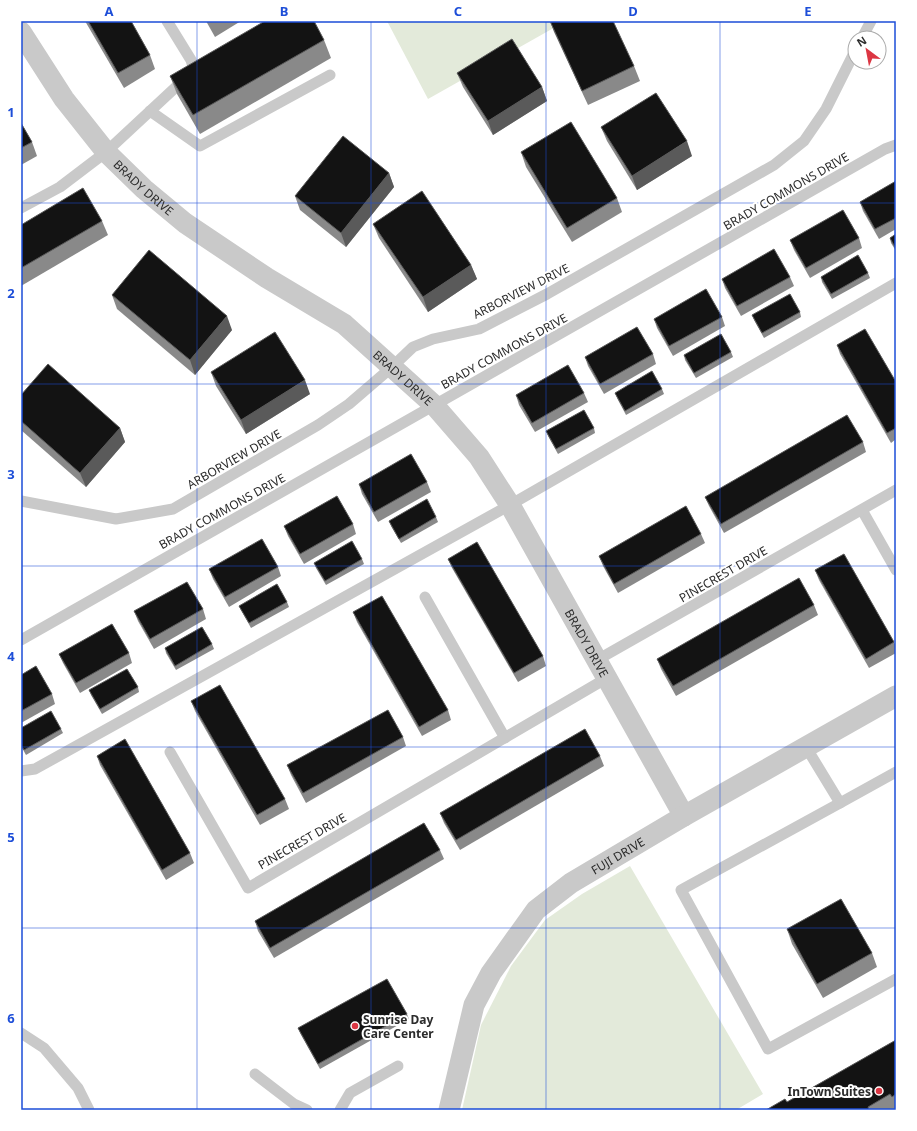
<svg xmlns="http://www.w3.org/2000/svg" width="917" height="1131" font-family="'Noto Sans',sans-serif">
<rect width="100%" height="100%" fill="#fff"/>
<g fill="#e3eada">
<path d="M 387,21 L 566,21 L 428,99 Z"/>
<path d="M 630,866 L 763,1094 L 736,1110 L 462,1110 L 481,1025 L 511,966 L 545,920 L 582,894 Z"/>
</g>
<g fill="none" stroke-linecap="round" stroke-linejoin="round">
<g stroke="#c9c9c9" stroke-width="11">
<path d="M 862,38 L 871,21"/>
<path d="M 150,111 L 200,146 L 330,75"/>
<path d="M 21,208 L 60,187 L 106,152 L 191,73 L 193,67 L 191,60 L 167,21"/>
<path d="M 21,501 L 116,519 L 173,509 L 318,425 L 349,404 L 392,367 L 413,347 L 433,339 L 479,329 L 547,294 L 774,165 L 804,141 L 826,109 L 855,51"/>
<path d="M 862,510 L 896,570"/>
<path d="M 425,597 L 505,738"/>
<path d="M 21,640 L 885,149 L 896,145"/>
<path d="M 597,660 L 896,490"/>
<path d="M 806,747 L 840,803 L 681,890 L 768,1049 L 896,979"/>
<path d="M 170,752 L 248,888 L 607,678"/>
<path d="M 21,771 L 35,769 L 510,505 L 896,283"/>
<path d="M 840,803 L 896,772"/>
<path d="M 21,1033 L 44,1048 L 78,1088 L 89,1110"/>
<path d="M 255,1074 L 294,1104 L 307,1110"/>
<path d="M 340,1110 L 350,1093 L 398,1066"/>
</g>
<g stroke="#c9c9c9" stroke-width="21">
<path id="s1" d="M 21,32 L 64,99 L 106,152 L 144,189 L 185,223 L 267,278 L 344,324 L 434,405 L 479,457 L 510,505 L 684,816"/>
<path id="s2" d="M 449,1110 L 474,1005 L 491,973 L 536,910 L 571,883 L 684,816 L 896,696"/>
</g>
</g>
<g fill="#898989">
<path d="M 85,21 L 131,21 L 150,55 L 155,69 L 124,88 Z"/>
<path d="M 206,21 L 241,21 L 215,37 Z"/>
<path d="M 550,21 L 634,66 L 640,81 L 588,105 L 554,32 Z"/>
<path d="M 324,40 L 331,58 L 200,134 L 177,94 L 170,76 Z"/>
<path d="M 457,73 L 542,87 L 547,101 L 493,135 L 463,87 Z"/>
<path d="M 21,123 L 32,142 L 37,156 L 21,165 Z"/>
<path d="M 601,127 L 692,156 L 637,190 L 607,141 Z"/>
<path d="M 521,152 L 617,198 L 622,212 L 572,242 L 526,167 Z"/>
<path d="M 389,173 L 394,187 L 346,247 L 300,210 L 295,196 Z"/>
<path d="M 896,181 L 896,229 L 879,239 L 863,211 L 860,202 Z"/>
<path d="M 102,221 L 108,235 L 21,286 L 21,225 Z"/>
<path d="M 373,224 L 471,265 L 477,279 L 428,312 L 379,238 Z"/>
<path d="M 896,234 L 896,251 L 891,243 L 890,238 Z"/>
<path d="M 859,238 L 862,248 L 810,278 L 794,250 L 790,240 Z"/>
<path d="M 868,273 L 870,278 L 832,299 L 822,282 L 821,277 Z"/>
<path d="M 790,277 L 794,286 L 741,316 L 725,288 L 722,279 Z"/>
<path d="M 112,295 L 232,330 L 195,375 L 117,309 Z"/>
<path d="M 800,312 L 801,317 L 764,338 L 754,320 L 752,315 Z"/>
<path d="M 722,317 L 725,326 L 673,356 L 657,328 L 654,319 Z"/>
<path d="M 837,345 L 896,382 L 896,439 L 891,443 L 840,354 Z"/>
<path d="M 731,352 L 733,357 L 696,378 L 685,360 L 684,355 Z"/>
<path d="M 653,354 L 656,364 L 604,394 L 588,366 L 585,357 Z"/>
<path d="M 211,372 L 310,394 L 246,434 L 216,386 Z"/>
<path d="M 662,389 L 664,394 L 626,415 L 617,398 L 615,393 Z"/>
<path d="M 584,393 L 588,402 L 535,432 L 519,405 L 516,395 Z"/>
<path d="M 21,395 L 120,428 L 125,442 L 86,487 L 21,430 Z"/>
<path d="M 594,428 L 595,433 L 558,454 L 548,436 L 546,431 Z"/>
<path d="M 863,442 L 866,452 L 724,533 L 709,506 L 705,497 Z"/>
<path d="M 427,482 L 431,492 L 378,522 L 362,494 L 359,484 Z"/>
<path d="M 436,517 L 438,522 L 401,543 L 391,526 L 389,521 Z"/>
<path d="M 353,524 L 356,534 L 304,564 L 288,536 L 284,526 Z"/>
<path d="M 701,534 L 705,543 L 618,593 L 603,566 L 599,556 Z"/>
<path d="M 362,559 L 364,564 L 326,585 L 316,568 L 314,563 Z"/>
<path d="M 448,559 L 543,656 L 546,666 L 518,682 L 452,568 Z"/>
<path d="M 278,567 L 281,576 L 229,607 L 213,579 L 209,569 Z"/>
<path d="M 815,570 L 894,642 L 896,646 L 896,653 L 869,668 L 819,580 Z"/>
<path d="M 287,602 L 289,607 L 251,628 L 241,610 L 239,606 Z"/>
<path d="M 814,605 L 818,615 L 676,696 L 661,669 L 657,659 Z"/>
<path d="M 203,609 L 206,619 L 154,649 L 138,621 L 134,611 Z"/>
<path d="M 353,612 L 448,710 L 451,720 L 422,736 L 357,622 Z"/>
<path d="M 212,644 L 214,649 L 176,670 L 166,653 L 165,648 Z"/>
<path d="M 129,653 L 132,663 L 80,693 L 63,663 L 59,654 Z"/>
<path d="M 21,675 L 52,694 L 55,704 L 21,723 Z"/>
<path d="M 138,687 L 139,692 L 102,714 L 91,695 L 89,690 Z"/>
<path d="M 191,701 L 285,799 L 289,809 L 260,825 L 195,711 Z"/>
<path d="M 21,728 L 61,729 L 63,733 L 26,755 L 21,746 Z"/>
<path d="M 403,737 L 406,746 L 306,803 L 291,775 L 287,765 Z"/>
<path d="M 97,756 L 190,853 L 194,863 L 166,880 L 100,765 Z"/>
<path d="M 600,756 L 604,766 L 460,850 L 444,823 L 440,813 Z"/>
<path d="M 440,850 L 444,859 L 274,958 L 258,931 L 255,921 Z"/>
<path d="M 787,929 L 872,953 L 877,967 L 823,998 L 792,944 Z"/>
<path d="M 407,1014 L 409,1019 L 320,1069 L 300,1033 L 298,1028 Z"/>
<path d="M 896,1040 L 896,1110 L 766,1110 L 787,1102 Z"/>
</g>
<g fill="#5a5a5a">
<path d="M 542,87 L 547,101 L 493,135 L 488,121 Z"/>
<path d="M 687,141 L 692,156 L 637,190 L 632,176 Z"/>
<path d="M 389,173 L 394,187 L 346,247 L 341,233 Z"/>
<path d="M 471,265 L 477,279 L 428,312 L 423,297 Z"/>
<path d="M 227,316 L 232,330 L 195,375 L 190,360 Z"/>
<path d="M 305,380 L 310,394 L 246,434 L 241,420 Z"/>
<path d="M 120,428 L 125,442 L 86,487 L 80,473 Z"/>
</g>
<g fill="#131313" stroke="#5a5a5a">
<path d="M 88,21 L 131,21 L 150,55 L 118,73 Z"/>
<path d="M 265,21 L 314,21 L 324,40 L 193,115 L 170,76 Z"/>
<path d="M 550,21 L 613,21 L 634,66 L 582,91 Z"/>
<path d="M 512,39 L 542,87 L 488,121 L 457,73 Z"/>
<path d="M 656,93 L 687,141 L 632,176 L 601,127 Z"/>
<path d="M 571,122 L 617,198 L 567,228 L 521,152 Z"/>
<path d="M 21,123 L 32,142 L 21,148 Z"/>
<path d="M 343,136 L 389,173 L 341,233 L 295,196 Z"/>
<path d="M 896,181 L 896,218 L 875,229 L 860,202 Z"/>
<path d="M 83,188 L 102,221 L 21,268 L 21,225 Z"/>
<path d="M 422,191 L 471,265 L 423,297 L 373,224 Z"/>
<path d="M 843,210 L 859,238 L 806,268 L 790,240 Z"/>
<path d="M 896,234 L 896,249 L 890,238 Z"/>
<path d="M 774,249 L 790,277 L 737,306 L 722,279 Z"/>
<path d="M 149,250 L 227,316 L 190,360 L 112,295 Z"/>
<path d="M 858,255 L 868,273 L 831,294 L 821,277 Z"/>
<path d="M 706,289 L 722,317 L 669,346 L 654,319 Z"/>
<path d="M 790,294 L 800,312 L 762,333 L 752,315 Z"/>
<path d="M 637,327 L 653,354 L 600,384 L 585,357 Z"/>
<path d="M 865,329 L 896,382 L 896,428 L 887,433 L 837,345 Z"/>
<path d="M 275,332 L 305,380 L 241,420 L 211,372 Z"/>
<path d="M 721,334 L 731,352 L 694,373 L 684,355 Z"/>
<path d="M 48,364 L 120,428 L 80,473 L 21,421 L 21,395 Z"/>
<path d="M 568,365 L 584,393 L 532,423 L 516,395 Z"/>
<path d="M 652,371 L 662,389 L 625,411 L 615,393 Z"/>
<path d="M 584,410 L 594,428 L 556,449 L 546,431 Z"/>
<path d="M 847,415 L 863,442 L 721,524 L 705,497 Z"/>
<path d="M 411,454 L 427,482 L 374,512 L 359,484 Z"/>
<path d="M 337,496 L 353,524 L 300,554 L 284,526 Z"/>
<path d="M 427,499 L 436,517 L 399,539 L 389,521 Z"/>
<path d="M 686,506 L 701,534 L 614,584 L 599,556 Z"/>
<path d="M 262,539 L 278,567 L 225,597 L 209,569 Z"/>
<path d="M 352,541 L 362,559 L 325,581 L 314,563 Z"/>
<path d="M 477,542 L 543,656 L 514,673 L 448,559 Z"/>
<path d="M 844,554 L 894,642 L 866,659 L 815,570 Z"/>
<path d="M 799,578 L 814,605 L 673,686 L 657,659 Z"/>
<path d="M 187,582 L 203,609 L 150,639 L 134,611 Z"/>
<path d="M 277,584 L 287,602 L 249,623 L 239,606 Z"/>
<path d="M 382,596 L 448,710 L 419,727 L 353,612 Z"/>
<path d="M 112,624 L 129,653 L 76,683 L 59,654 Z"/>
<path d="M 202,627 L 212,644 L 175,666 L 165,648 Z"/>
<path d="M 36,666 L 52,694 L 21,711 L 21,675 Z"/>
<path d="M 127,669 L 138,687 L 100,709 L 89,690 Z"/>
<path d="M 220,685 L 285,799 L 257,815 L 191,701 Z"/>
<path d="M 388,710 L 403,737 L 303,793 L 287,765 Z"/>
<path d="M 51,711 L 61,729 L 24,750 L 21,745 L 21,728 Z"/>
<path d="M 585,729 L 600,756 L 456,840 L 440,813 Z"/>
<path d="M 125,739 L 190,853 L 162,870 L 97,756 Z"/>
<path d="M 424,823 L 440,850 L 270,948 L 255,921 Z"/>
<path d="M 841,899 L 872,953 L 817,984 L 787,929 Z"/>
<path d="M 387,979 L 407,1014 L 318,1064 L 298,1028 Z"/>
<path d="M 896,1040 L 896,1094 L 892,1097 L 890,1094 L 868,1107 L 869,1110 L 766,1110 L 785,1099 L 787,1102 Z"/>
</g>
<path fill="none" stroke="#1d4ed8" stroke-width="1" stroke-opacity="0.55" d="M 197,21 L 197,1110M 371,21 L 371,1110M 546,21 L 546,1110M 720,21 L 720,1110M 21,203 L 896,203M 21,384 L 896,384M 21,566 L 896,566M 21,747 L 896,747M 21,928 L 896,928"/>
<g fill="#dc3643" stroke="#fff" stroke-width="1.5">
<circle cx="355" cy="1026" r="4"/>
<circle cx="879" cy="1091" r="4"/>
</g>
<g text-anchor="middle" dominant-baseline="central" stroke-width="4" stroke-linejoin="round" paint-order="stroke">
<g font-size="12" fill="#2c2c2c" stroke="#fff">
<text stroke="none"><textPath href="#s1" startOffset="199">BRADY DRIVE</textPath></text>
<text transform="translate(786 191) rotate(-30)">BRADY COMMONS DRIVE</text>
<text transform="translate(521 291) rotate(-27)">ARBORVIEW DRIVE</text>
<text transform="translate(504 351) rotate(-29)">BRADY COMMONS DRIVE</text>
<text stroke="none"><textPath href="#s1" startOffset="522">BRADY DRIVE</textPath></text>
<text transform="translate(234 459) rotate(-30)">ARBORVIEW DRIVE</text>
<text transform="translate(222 511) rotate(-29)">BRADY COMMONS DRIVE</text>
<text transform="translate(723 574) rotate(-30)">PINECREST DRIVE</text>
<text stroke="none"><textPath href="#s1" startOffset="847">BRADY DRIVE</textPath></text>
<text transform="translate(302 841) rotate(-30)">PINECREST DRIVE</text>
<text stroke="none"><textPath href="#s2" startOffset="320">FUJI DRIVE</textPath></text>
</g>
<g font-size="12" font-weight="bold" fill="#2c2c2c" stroke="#fff" text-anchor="start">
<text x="363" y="1019">Sunrise Day<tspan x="363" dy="14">Care Center</tspan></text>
<text x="871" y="1091" text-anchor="end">InTown Suites</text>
</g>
</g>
<rect width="917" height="1131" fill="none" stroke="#ffffff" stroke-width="44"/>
<g transform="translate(867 50) rotate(328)"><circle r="19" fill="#ffffff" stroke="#ababab"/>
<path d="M0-3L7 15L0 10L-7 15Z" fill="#dc3643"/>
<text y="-6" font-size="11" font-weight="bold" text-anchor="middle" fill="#2c2c2c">N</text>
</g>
<rect x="22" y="22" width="873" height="1087" fill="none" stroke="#1d4ed8" stroke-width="1.5"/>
<g font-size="13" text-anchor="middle" font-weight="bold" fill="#1d4ed8">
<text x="109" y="16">A</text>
<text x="284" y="16">B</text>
<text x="458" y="16">C</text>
<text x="633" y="16">D</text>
<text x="808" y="16">E</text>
<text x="11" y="117">1</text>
<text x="11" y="298">2</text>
<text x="11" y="479">3</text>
<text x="11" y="661">4</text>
<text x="11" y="842">5</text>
<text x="11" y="1023">6</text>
</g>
</svg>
